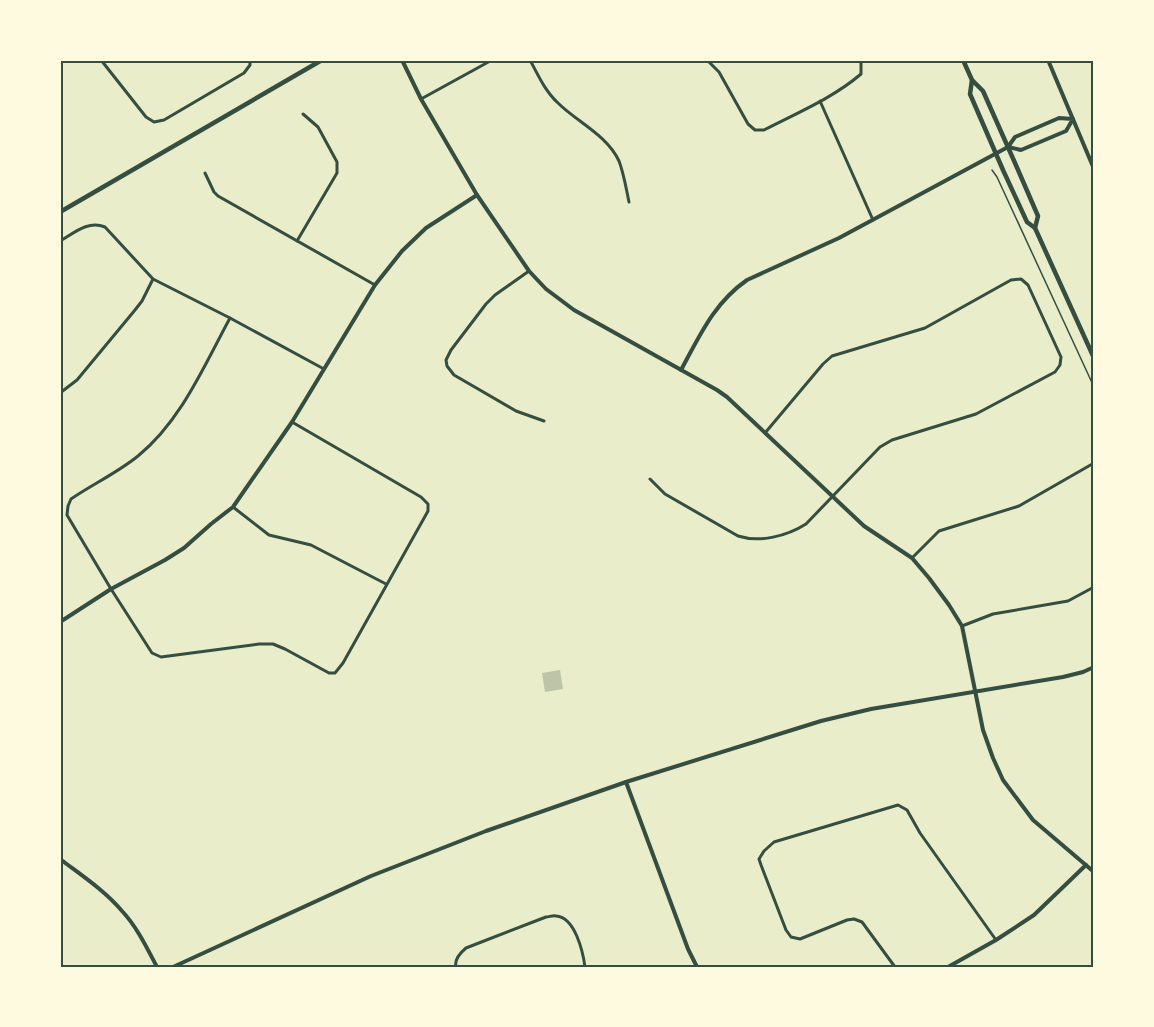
<svg xmlns="http://www.w3.org/2000/svg" width="1154" height="1027" font-family="Arial,sans-serif">
<rect width="100%" height="100%" fill="#e9edc9"/>
<path fill="#bcc5a7" d="M 560,670 L 563,689 L 545,692 L 542,673 Z"/>
<g fill="none" stroke-linecap="round" stroke-linejoin="round">
<path stroke="#344e41" stroke-width="1.5" d="M 992,170 L 997,177 L 1094,387"/>
<g stroke="#344e41" stroke-width="3">
<path d="M 101,60 L 146,117 L 154,122 L 164,120 L 244,73 L 250,65 L 250,60"/>
<path d="M 530,60 C 538,75 545,91 558,103 C 577,122 607,135 619,161 C 624,174 626,188 629,202"/>
<path d="M 707,60 L 719,72 L 748,124 L 755,130 L 764,130 C 797,113 833,98 861,74 L 861,60"/>
<path d="M 421,99 L 492,60"/>
<path d="M 820,101 L 873,220"/>
<path d="M 205,173 L 214,192 L 218,196 L 375,285"/>
<path d="M 60,241 C 74,233 88,220 105,227 L 153,279 L 230,318 L 324,369"/>
<path d="M 297,241 L 337,173 L 337,162 L 318,127 L 303,114"/>
<path d="M 529,271 L 495,295 L 486,304 L 451,350 L 446,360 L 447,366 L 454,375 L 516,411 L 544,421"/>
<path d="M 230,318 C 204,366 181,421 138,456 C 117,473 93,484 71,499 L 68,506 L 67,515 L 111,589 L 152,653 L 161,657 L 259,644 L 273,644 L 285,649 L 329,673 L 335,673 L 343,663 L 428,511 L 428,504 L 421,497 L 292,422"/>
<path d="M 60,393 L 77,380 L 135,310 L 142,301 L 153,279"/>
<path d="M 650,479 L 665,494 L 738,536 C 760,543 787,536 806,524 L 880,447 L 892,440 L 976,414 L 1055,372 L 1060,365 L 1061,357 L 1028,285 L 1021,279 L 1011,280 L 925,328 L 832,356 L 823,364 L 765,433"/>
<path d="M 233,507 L 269,535 L 311,545 L 386,584"/>
<path d="M 912,558 L 939,531 L 1019,506 L 1094,463"/>
<path d="M 962,626 L 993,614 L 1068,601 L 1094,587"/>
<path d="M 456,967 C 454,959 460,953 466,948 L 546,917 C 549,917 553,915 556,916 C 575,917 583,952 585,967"/>
<path d="M 895,967 L 862,922 L 854,919 L 847,920 L 800,939 L 791,937 L 786,930 L 761,865 L 759,859 L 764,851 L 774,842 L 898,805 L 907,810 L 920,833 L 996,940"/>
</g>
<g stroke="#344e41" stroke-width="4">
<path d="M 402,60 L 421,99 L 477,195 L 529,271 L 546,289 L 574,310 L 717,390 L 727,397 L 864,526 L 912,558 L 929,578 L 949,605 L 962,626 L 983,730 L 993,758 L 1003,780 L 1033,820 L 1094,872"/>
<path d="M 1048,60 L 1094,169"/>
<path d="M 681,370 C 700,335 714,303 747,280 L 839,238 L 1008,147 L 1015,137 L 1059,118 L 1073,119 L 1066,131 L 1021,150 L 1008,147"/>
<path d="M 60,622 L 111,589 L 165,560 L 184,548 L 211,524 L 233,507 L 292,422 L 375,285 L 402,251 L 426,228 L 477,195"/>
<path d="M 626,782 L 688,949 L 697,967"/>
<path d="M 60,859 C 81,875 104,890 122,911 C 137,927 147,948 157,967"/>
<path d="M 173,967 L 371,876 L 486,831 L 626,782 L 821,721 L 871,709 L 1063,677 L 1083,672 L 1094,667"/>
<path d="M 948,967 L 996,940 L 1034,915 L 1086,865"/>
</g>
<g stroke="#344e41" stroke-width="4.5">
<path d="M 963,60 L 972,80 L 983,91 L 1015,163 L 1038,216 L 1035,228"/>
<path d="M 972,80 L 970,94 L 1003,170 L 1027,222 L 1035,228 L 1094,358"/>
<path d="M 60,212 L 322,60"/>
</g>
</g>
<rect width="1154" height="1027" fill="none" stroke="#fefae0" stroke-width="123"/>
<rect x="62" y="62" width="1030" height="904" fill="none" stroke="#344e41" stroke-width="2"/>
</svg>
